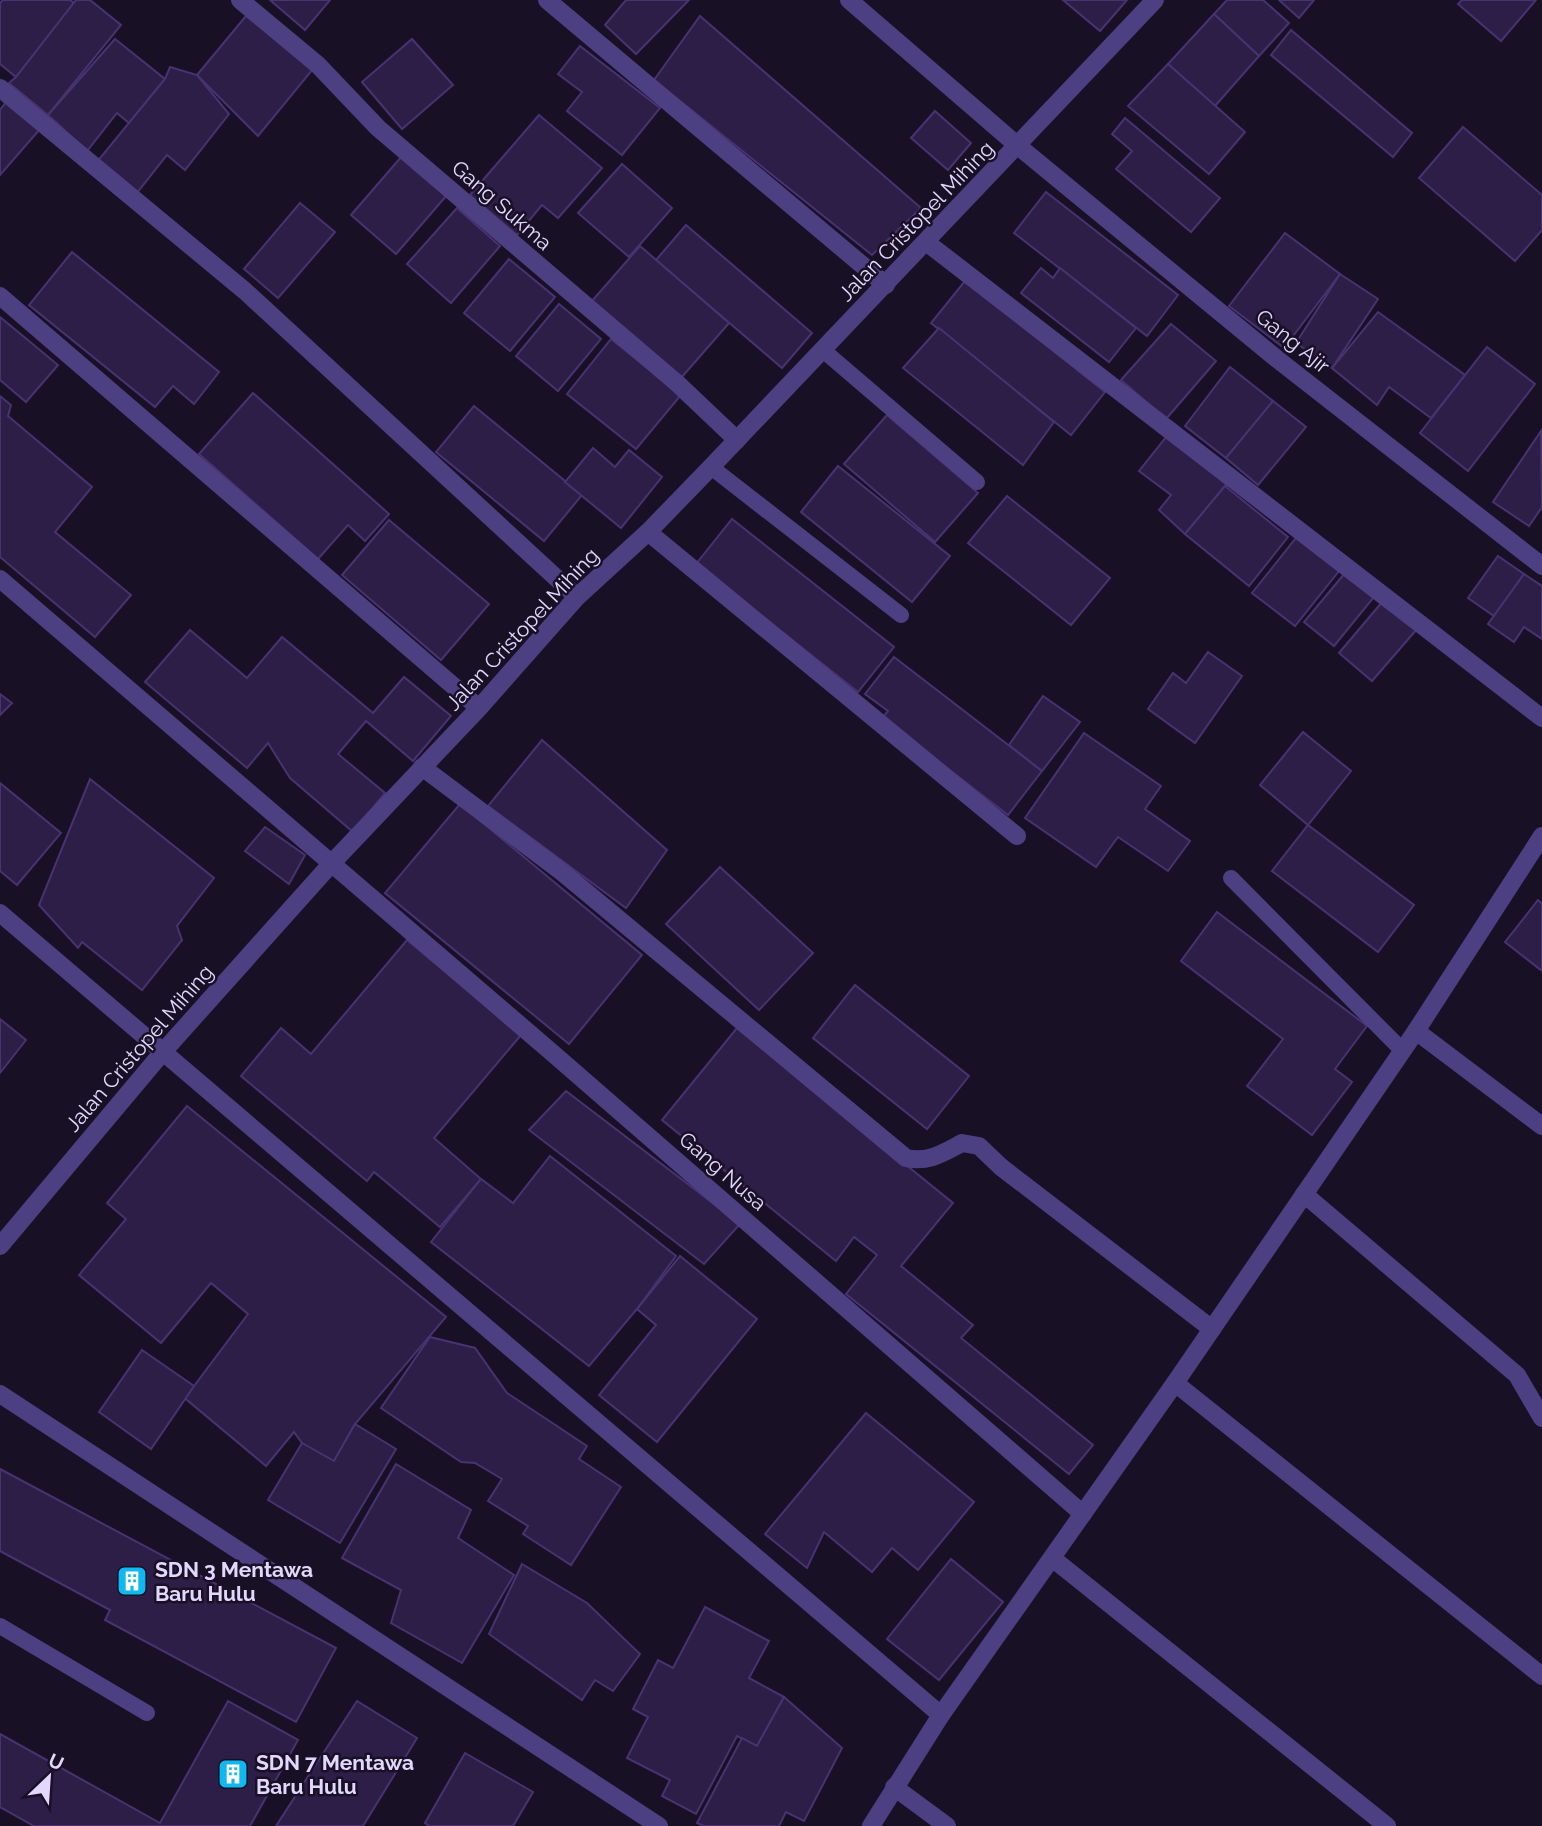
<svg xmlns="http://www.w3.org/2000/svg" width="1542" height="1826" font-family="Raleway,sans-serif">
<rect width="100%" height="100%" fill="#181126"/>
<g fill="#2c1e46" stroke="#483271" stroke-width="2">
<path d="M 3,0 L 70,0 L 74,3 L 16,77 L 0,64 L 0,3 Z"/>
<path d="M 76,0 L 90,0 L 121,25 L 48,115 L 9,83 L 16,77 Z"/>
<path d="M 270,0 L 330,0 L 305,30 Z"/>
<path d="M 626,0 L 689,0 L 636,54 L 605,25 Z"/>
<path d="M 1063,0 L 1127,0 L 1100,31 Z"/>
<path d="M 1227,0 L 1263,0 L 1289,23 L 1259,56 L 1214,14 Z"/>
<path d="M 1279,0 L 1314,0 L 1299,18 Z"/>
<path d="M 1462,0 L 1536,0 L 1501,41 L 1458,4 Z"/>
<path d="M 1214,14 L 1259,56 L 1215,106 L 1168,64 Z"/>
<path d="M 246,16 L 313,69 L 258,136 L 197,75 Z"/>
<path d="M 700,16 L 921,208 L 872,255 L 654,80 Z"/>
<path d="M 1291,30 L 1412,133 L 1393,157 L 1271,55 Z"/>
<path d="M 115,39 L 165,79 L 129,123 L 117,113 L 87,151 L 48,115 Z"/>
<path d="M 412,39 L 453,85 L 402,129 L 362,82 Z"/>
<path d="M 580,46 L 660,108 L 622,155 L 567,111 L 582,92 L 558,74 Z"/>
<path d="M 1168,64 L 1245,132 L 1209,174 L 1128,106 Z"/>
<path d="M 170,67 L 197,75 L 229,114 L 185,170 L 167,155 L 136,194 L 96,163 L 165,79 Z"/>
<path d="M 7,101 L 40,129 L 0,175 L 0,110 Z"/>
<path d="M 935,111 L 971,143 L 948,170 L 911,138 Z"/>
<path d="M 539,115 L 602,168 L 558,218 L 542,205 L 517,235 L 470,195 Z"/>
<path d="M 1125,118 L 1220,198 L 1191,232 L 1116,169 L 1132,151 L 1112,134 Z"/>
<path d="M 1463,127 L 1542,195 L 1542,230 L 1515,261 L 1419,178 Z"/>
<path d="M 402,156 L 447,195 L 396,254 L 351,215 Z"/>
<path d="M 622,164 L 672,208 L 629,257 L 578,213 Z"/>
<path d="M 1046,192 L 1178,295 L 1147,336 L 1014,233 Z"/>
<path d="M 300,203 L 335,232 L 278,298 L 244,269 Z"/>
<path d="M 457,208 L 500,246 L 451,303 L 407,264 Z"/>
<path d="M 686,225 L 812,333 L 782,368 L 656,260 Z"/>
<path d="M 1285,233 L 1340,274 L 1284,348 L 1229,306 Z"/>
<path d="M 640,246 L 729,323 L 681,378 L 592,301 Z"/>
<path d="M 72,252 L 219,372 L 194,404 L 173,386 L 155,407 L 29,305 Z"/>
<path d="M 509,259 L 555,297 L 510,351 L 464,313 Z"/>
<path d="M 1041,268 L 1053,278 L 1060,268 L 1136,328 L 1109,362 L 1021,293 Z"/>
<path d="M 1340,274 L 1378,299 L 1332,368 L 1296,343 Z"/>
<path d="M 965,281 L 1105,392 L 1071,435 L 931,323 Z"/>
<path d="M 559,304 L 601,339 L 558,391 L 516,356 Z"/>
<path d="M 1378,312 L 1465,375 L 1431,418 L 1389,387 L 1377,405 L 1332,368 Z"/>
<path d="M 0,317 L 58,365 L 26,402 L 0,380 Z"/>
<path d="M 1171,324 L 1216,361 L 1166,419 L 1121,380 Z"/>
<path d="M 939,328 L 1054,422 L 1023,465 L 903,368 Z"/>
<path d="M 611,339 L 681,395 L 636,449 L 567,394 Z"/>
<path d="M 1487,347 L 1535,384 L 1468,471 L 1420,433 Z"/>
<path d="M 1230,367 L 1273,401 L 1226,458 L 1185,426 Z"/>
<path d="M 253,393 L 389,514 L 365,541 L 348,525 L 318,559 L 199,454 Z"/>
<path d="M 0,396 L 11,405 L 8,416 L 92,487 L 55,532 L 131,595 L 95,637 L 0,557 Z"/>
<path d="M 1273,401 L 1306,427 L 1258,485 L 1226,458 Z"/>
<path d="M 474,406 L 582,495 L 544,541 L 436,452 Z"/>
<path d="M 887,415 L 978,493 L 935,542 L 844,464 Z"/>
<path d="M 1541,431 L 1542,507 L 1529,526 L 1493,502 Z"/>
<path d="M 1167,436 L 1229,485 L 1225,486 L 1185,534 L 1159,510 L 1171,495 L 1139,471 Z"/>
<path d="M 593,448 L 615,467 L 629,450 L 662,477 L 621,528 L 565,482 Z"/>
<path d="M 838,466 L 950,556 L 912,602 L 801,512 Z"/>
<path d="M 1225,486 L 1288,537 L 1249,586 L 1185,534 Z"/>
<path d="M 1007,496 L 1110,578 L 1071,625 L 968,543 Z"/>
<path d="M 732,519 L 894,647 L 858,692 L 696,564 Z"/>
<path d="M 389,520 L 489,604 L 441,660 L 342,575 Z"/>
<path d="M 1296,538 L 1339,571 L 1295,626 L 1252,593 Z"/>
<path d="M 1498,556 L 1524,574 L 1494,616 L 1468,598 Z"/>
<path d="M 1345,573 L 1374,597 L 1334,646 L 1304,622 Z"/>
<path d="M 1524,574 L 1542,586 L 1542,639 L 1524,627 L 1514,642 L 1488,624 Z"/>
<path d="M 1383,601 L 1417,629 L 1372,681 L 1339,653 Z"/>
<path d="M 190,630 L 247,678 L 282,637 L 373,713 L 404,677 L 451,716 L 413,761 L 366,721 L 338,754 L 385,793 L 353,832 L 290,778 L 268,743 L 247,768 L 145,682 Z"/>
<path d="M 1208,652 L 1242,676 L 1195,743 L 1148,709 L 1173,673 L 1186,683 Z"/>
<path d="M 894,657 L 1042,771 L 1008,815 L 882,718 L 888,711 L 865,694 Z"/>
<path d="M 0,694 L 12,703 L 0,715 Z"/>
<path d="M 1043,696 L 1080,722 L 1042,771 L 1009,745 Z"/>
<path d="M 1303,732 L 1351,771 L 1308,825 L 1260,785 Z"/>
<path d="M 1084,733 L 1161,786 L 1145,809 L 1190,841 L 1168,871 L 1118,837 L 1096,867 L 1025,818 Z"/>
<path d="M 542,740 L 667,850 L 626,908 L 488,806 Z"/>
<path d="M 90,779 L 214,878 L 177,926 L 182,940 L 142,990 L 82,942 L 78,948 L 39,905 Z"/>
<path d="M 0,783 L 61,833 L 17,885 L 0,871 Z"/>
<path d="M 460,804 L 642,955 L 569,1044 L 385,893 Z"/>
<path d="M 1308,825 L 1414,905 L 1378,952 L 1272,871 Z"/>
<path d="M 265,827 L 305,855 L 289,884 L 245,851 Z"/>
<path d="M 720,867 L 813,953 L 759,1010 L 666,924 Z"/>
<path d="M 1538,900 L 1542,904 L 1542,971 L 1505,942 Z"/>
<path d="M 1217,912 L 1367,1026 L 1335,1069 L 1352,1082 L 1312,1135 L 1247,1086 L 1283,1039 L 1181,961 Z"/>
<path d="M 407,940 L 521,1035 L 434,1138 L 481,1179 L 440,1227 L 374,1172 L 367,1181 L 241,1076 L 281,1028 L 311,1054 Z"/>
<path d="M 855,985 L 969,1076 L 927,1129 L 813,1038 Z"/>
<path d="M 0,1019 L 26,1040 L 0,1073 Z"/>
<path d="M 737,1028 L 953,1203 L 901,1266 L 973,1325 L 961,1338 L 1093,1445 L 1069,1474 L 846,1294 L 877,1255 L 854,1237 L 836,1261 L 662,1120 Z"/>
<path d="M 566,1091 L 740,1224 L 704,1264 L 529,1130 Z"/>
<path d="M 187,1106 L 446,1317 L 355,1424 L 334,1461 L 328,1460 L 302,1443 L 294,1432 L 266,1466 L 181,1395 L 194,1386 L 248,1314 L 211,1283 L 161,1343 L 79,1275 L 126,1219 L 107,1203 Z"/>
<path d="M 550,1156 L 676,1256 L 637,1309 L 589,1366 L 431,1242 L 481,1179 L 513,1203 Z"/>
<path d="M 680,1256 L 757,1319 L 657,1442 L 599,1395 L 656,1325 L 637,1309 Z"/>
<path d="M 430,1337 L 475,1348 L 507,1393 L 587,1446 L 579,1459 L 621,1487 L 571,1565 L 523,1534 L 528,1526 L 488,1501 L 502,1479 L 475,1463 L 461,1462 L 381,1408 Z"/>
<path d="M 142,1350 L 194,1386 L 151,1449 L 99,1412 Z"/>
<path d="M 866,1413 L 974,1502 L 918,1570 L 892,1548 L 872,1572 L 824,1532 L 807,1568 L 765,1534 Z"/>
<path d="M 355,1424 L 396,1449 L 340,1543 L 268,1500 L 302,1443 L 334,1461 Z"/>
<path d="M 396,1464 L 471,1510 L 458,1538 L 514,1575 L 462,1663 L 391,1623 L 401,1590 L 342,1558 Z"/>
<path d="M 0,1469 L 336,1648 L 296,1722 L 105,1620 L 110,1610 L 0,1551 Z"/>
<path d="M 951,1559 L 1003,1602 L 939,1680 L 887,1639 Z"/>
<path d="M 522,1564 L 587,1603 L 640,1654 L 613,1691 L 595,1680 L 582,1700 L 489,1634 Z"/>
<path d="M 705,1607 L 769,1641 L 749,1678 L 784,1697 L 757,1746 L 737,1736 L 696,1814 L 662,1796 L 670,1780 L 627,1758 L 648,1717 L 633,1709 L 658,1660 L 673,1668 Z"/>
<path d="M 784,1697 L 842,1748 L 804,1821 L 786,1812 L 779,1826 L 704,1826 L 697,1823 L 742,1738 L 757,1746 Z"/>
<path d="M 228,1701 L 298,1740 L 250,1826 L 34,1826 L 0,1807 L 0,1734 L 160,1823 Z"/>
<path d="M 357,1701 L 417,1738 L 363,1826 L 276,1826 Z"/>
<path d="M 465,1753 L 533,1792 L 513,1826 L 429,1826 L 425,1823 Z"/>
</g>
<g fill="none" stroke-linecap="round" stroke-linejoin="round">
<g stroke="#4c3f82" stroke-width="16">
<path d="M 824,351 L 977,482"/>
<path d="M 711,467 L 901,615"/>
<path d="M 1231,878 L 1402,1050"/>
<path d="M 0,1626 L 147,1713"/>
</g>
<g stroke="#4c3f82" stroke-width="18">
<path d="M 240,0 L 318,65 L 378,128 L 678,384 L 737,440"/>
<path d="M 547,0 L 886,285"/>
<path d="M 849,0 L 1018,146 L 1277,359 L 1542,566"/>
<path d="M 0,88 L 245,291 L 577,597"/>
<path d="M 926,242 L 1542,718"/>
<path d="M 0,296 L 479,708"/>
<path d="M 648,532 L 1017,836"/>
<path d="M 0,579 L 549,1050 L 1083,1514"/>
<path d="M 422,767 L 562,872 L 906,1158 C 928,1163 943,1153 962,1143 L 979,1146 L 1001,1167 L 1212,1329"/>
<path d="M 0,913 L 941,1715"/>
<path d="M 1416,1031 L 1542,1126"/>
<path d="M 1304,1194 L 1517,1375 L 1542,1418"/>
<path d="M 1175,1383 L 1542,1676"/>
<path d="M 0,1394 L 659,1826"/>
<path d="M 1052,1558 L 1387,1826"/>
<path d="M 894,1787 L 947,1826"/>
<path d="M 871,1826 L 941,1715 L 1175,1383 L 1416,1031 L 1542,836"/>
</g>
<path stroke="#4c3f82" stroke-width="18" d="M 0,1246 L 162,1053 L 331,864 L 479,708 L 577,597 L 648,532 L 711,467 L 1155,0"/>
</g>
<defs>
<g id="building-square" transform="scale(1.575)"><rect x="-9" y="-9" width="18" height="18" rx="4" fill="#10b8f1" stroke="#181126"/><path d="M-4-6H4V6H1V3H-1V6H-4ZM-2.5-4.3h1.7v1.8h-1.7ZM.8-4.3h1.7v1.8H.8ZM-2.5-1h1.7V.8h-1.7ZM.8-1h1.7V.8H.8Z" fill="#fff"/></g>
</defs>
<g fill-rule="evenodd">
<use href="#building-square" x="132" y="1581"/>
<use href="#building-square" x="233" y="1774"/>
</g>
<g text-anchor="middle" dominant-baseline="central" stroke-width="5" stroke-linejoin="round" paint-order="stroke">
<g font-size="21" fill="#e2d8fd" stroke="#181126">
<text transform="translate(502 205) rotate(41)">Gang Sukma</text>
<text transform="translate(916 221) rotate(-46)">Jalan Cristopel Mihing</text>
<text transform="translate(1293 341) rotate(39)">Gang Ajir</text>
<text transform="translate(522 629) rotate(-47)">Jalan Cristopel Mihing</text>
<text transform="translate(139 1048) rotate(-49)">Jalan Cristopel Mihing</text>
<text transform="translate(723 1171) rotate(41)">Gang Nusa</text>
</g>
<g font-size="21" font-weight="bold" fill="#e2d8fd" stroke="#181126" text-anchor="start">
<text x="155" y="1569">SDN 3 Mentawa<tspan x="155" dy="24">Baru Hulu</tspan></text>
<text x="256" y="1762">SDN 7 Mentawa<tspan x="256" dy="24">Baru Hulu</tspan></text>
</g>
</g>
<g transform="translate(49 1777) rotate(25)" stroke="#181126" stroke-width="5" paint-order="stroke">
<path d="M0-5L12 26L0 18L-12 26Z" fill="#e2d8fd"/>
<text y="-10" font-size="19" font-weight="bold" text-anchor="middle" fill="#e2d8fd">U</text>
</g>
</svg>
